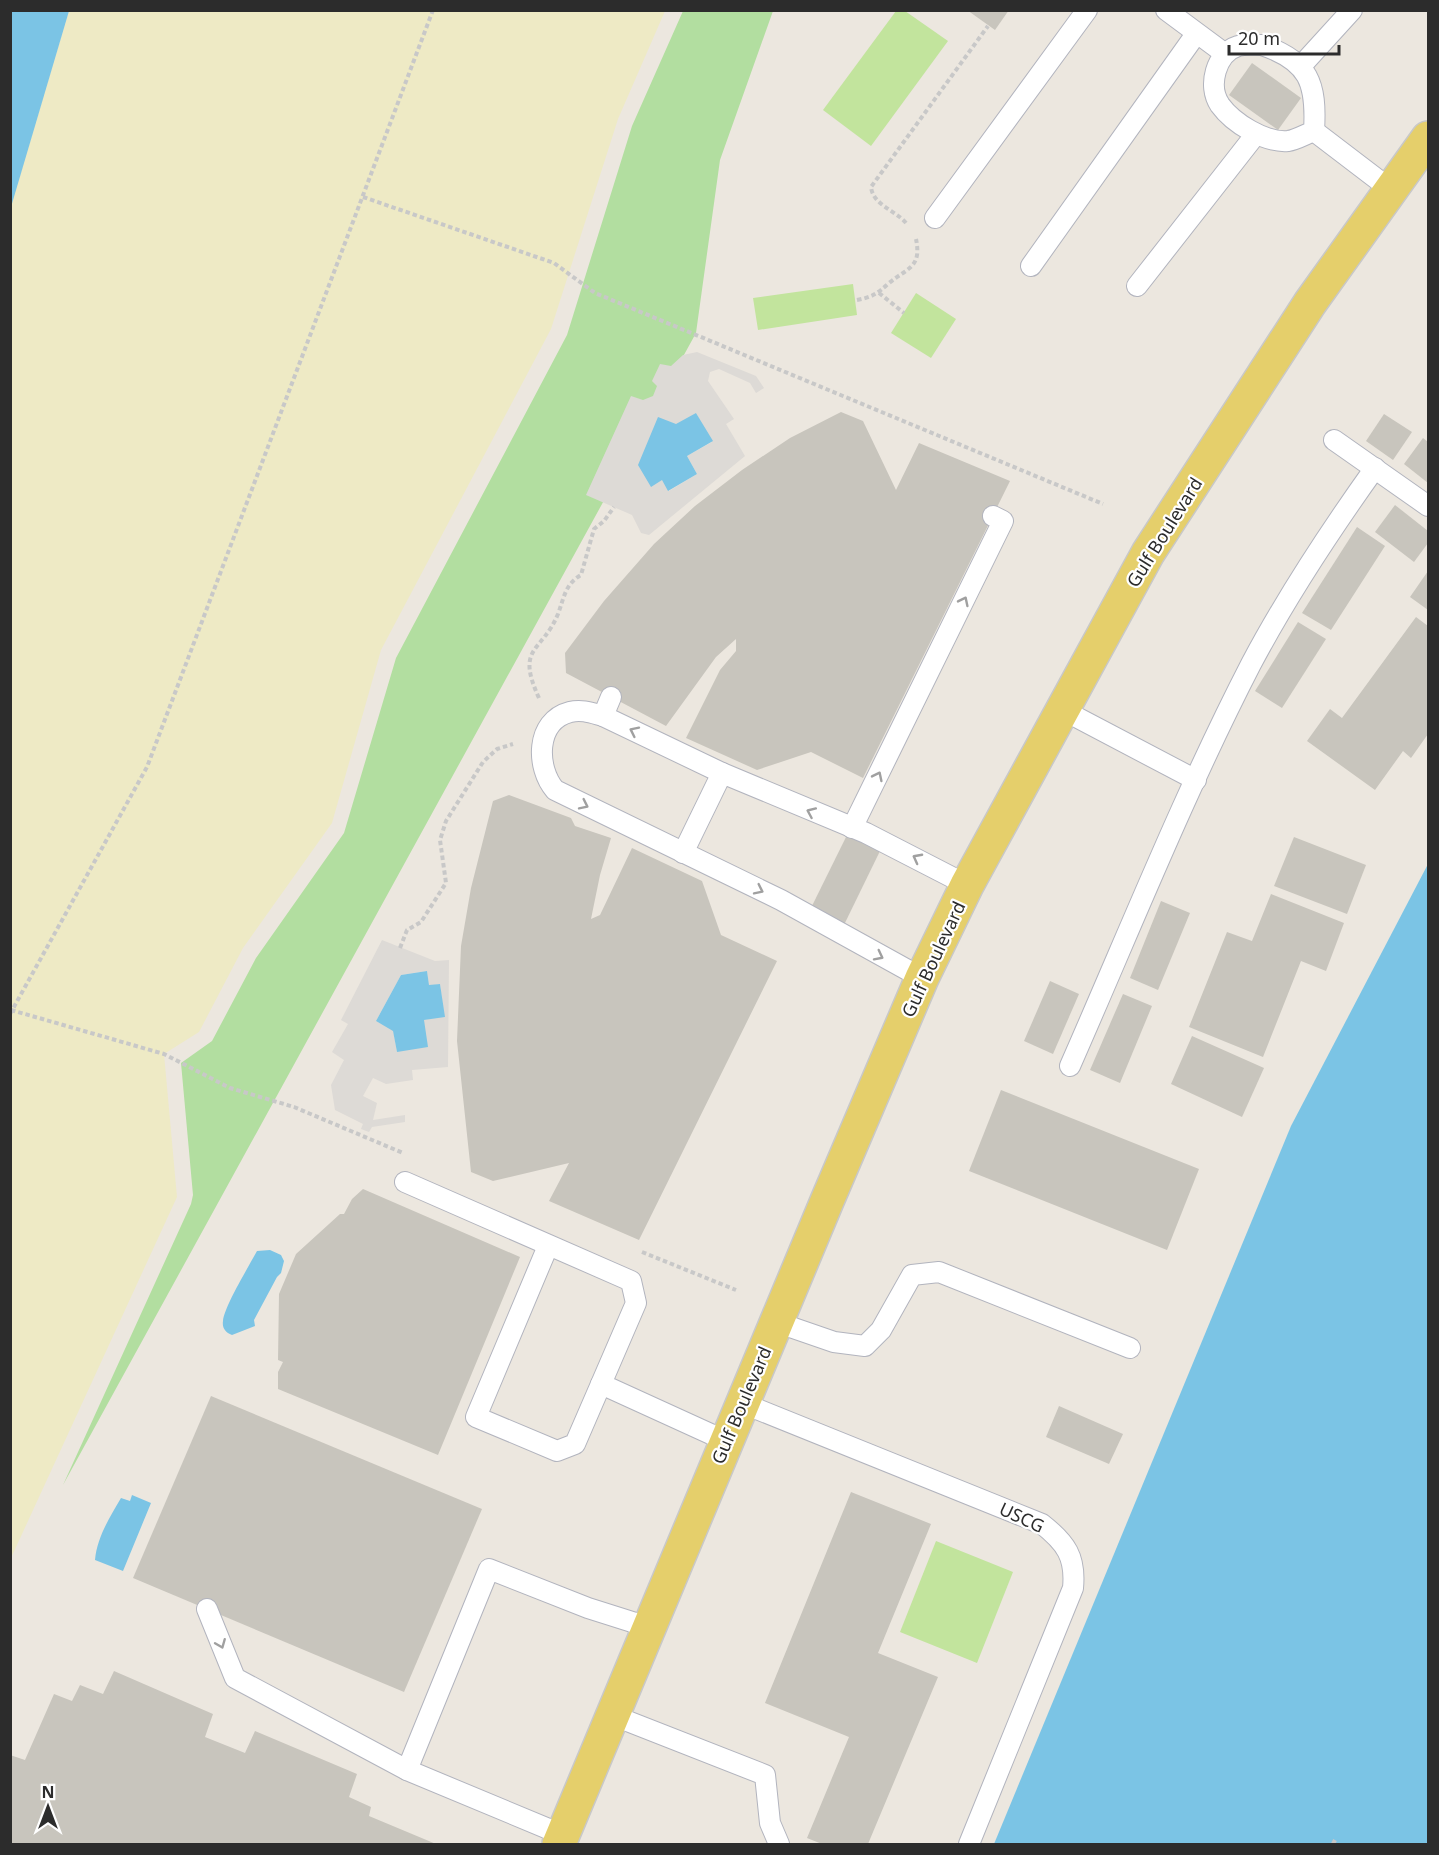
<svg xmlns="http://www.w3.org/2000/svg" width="1439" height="1855" font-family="'Noto Sans',sans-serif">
<rect width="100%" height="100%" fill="#ece7df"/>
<path fill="#b2dea0" d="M 683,11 L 773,11 L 720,160 L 696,333 L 63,1485 L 191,1204 L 193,1195 L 181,1063 L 212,1041 L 256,958 L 344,833 L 396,658 L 567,335 L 632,126 Z"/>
<path fill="#eeeac5" d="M 69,11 L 665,11 L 618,119 L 551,329 L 381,650 L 332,823 L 243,948 L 199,1032 L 164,1054 L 177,1197 L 11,1558 L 10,207 Z"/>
<g fill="#c2e49d">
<path d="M 896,11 L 905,11 L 948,41 L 871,146 L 823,110 Z"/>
<path d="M 853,284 L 857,315 L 758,330 L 753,298 Z"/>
<path d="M 916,293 L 956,319 L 931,358 L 891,333 Z"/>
<path d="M 936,1541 L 1013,1572 L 977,1663 L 900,1632 Z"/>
</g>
<g fill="#dddad6" fill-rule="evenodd">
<path d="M 697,352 L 756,376 L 764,388 L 756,393 L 750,383 L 719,369 L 710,372 L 708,381 L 734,419 L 726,424 L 745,456 L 649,535 L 641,533 L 632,515 L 586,495 L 631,396 L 643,400 L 653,396 L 657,386 L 652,381 L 660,364 L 671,366 L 683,355 ZM 696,413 L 712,442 L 687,456 L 697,474 L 669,491 L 663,480 Z"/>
<path d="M 382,940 L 435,961 L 449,960 L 448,1067 L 412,1070 L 413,1080 L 386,1084 L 373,1078 L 363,1096 L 377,1103 L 373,1120 L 405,1115 L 405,1122 L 372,1127 L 369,1132 L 361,1129 L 363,1124 L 335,1110 L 331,1085 L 344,1060 L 332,1052 L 348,1024 L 341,1020 ZM 427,971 L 429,986 L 440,984 L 444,1016 L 424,1020 L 397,1052 L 393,1030 L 376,1021 L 401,975 Z"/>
</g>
<g fill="#7bc4e5">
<path d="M 11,10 L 69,11 L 11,207 L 10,11 Z"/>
<path d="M 696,413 L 713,441 L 687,456 L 697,474 L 668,491 L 662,480 L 651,487 L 638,465 L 658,417 L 676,424 Z"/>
<path d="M 1428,864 L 1428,1844 L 994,1844 L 1291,1126 Z"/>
<path d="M 427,971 L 429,985 L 440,984 L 445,1017 L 424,1020 L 428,1047 L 397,1052 L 393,1031 L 376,1021 L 401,975 Z"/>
<path d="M 270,1250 L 281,1255 L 284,1261 L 281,1273 L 277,1277 L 254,1320 L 255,1326 L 232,1335 C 225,1332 222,1328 223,1321 C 224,1307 249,1266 257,1251 Z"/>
<path d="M 132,1495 L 151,1503 L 123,1571 L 95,1560 C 97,1537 110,1517 121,1498 L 130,1501 Z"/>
</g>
<g fill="#c8c5bd">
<path d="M 967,10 L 1009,10 L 995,30 Z"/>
<path d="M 1252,63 L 1301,98 L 1278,130 L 1229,95 Z"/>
<path d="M 841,412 L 863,421 L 896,490 L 919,443 L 1010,481 L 863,778 L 811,752 L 757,770 L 686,738 L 720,670 L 736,651 L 736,639 L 716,657 L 666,726 L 566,673 L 565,653 L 604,601 L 654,544 L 695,506 L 742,470 L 790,438 Z"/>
<path d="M 1384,414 L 1412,432 L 1393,460 L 1366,441 Z"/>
<path d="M 1423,438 L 1428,442 L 1428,483 L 1404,464 Z"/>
<path d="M 1395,505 L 1428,531 L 1428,543 L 1414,562 L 1375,532 Z"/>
<path d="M 1357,527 L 1385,546 L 1331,630 L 1302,613 Z"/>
<path d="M 1428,571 L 1428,610 L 1410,597 Z"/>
<path d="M 1416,617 L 1428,626 L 1428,734 L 1411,758 L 1403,751 L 1375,790 L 1307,741 L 1330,709 L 1342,718 Z"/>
<path d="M 1298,622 L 1326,639 L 1282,708 L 1255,691 Z"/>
<path d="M 509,795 L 571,818 L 575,826 L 611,838 L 600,875 L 591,919 L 600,915 L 632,848 L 702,881 L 721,935 L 777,961 L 639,1240 L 549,1201 L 569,1163 L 493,1181 L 471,1172 L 457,1041 L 461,946 L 471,888 L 493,801 Z"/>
<path d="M 847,835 L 880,851 L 842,929 L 809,912 Z"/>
<path d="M 1294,837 L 1366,865 L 1347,914 L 1274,886 Z"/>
<path d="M 1271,894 L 1344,923 L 1326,971 L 1301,961 L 1263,1057 L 1189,1027 L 1227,932 L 1252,941 Z"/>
<path d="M 1161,901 L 1190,913 L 1158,990 L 1130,978 Z"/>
<path d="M 1050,981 L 1079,994 L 1053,1054 L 1024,1041 Z"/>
<path d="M 1123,994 L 1152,1006 L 1120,1083 L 1090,1070 Z"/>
<path d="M 1192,1036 L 1264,1068 L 1242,1117 L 1171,1084 Z"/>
<path d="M 1001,1090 L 1199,1169 L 1167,1250 L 969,1171 Z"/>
<path d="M 363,1189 L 520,1257 L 438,1455 L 278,1389 L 278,1372 L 283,1362 L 278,1360 L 279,1294 L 296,1254 L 340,1214 L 344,1214 L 352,1199 Z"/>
<path d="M 211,1396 L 482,1509 L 404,1692 L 133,1578 Z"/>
<path d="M 1059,1406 L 1123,1434 L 1109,1464 L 1046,1437 Z"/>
<path d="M 851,1492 L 931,1524 L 878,1653 L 938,1677 L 868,1844 L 822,1844 L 807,1838 L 849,1737 L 765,1703 Z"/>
<path d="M 114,1671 L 213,1714 L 205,1737 L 245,1753 L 255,1731 L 357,1774 L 349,1797 L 371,1807 L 369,1816 L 436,1844 L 10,1844 L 10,1755 L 25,1760 L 54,1694 L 72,1701 L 80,1685 L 103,1694 Z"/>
</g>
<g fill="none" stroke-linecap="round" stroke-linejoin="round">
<g stroke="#b2b4be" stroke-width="22">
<g id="service">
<path d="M 1166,10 L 1224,53"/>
<path d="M 1262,45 C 1309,61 1317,83 1314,131 C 1306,134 1296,140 1288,141 C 1265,143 1233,123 1220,105 C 1207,86 1216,53 1238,46 C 1245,44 1254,45 1262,45 Z"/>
<path d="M 1301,66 L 1352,10"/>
<path d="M 1314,131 L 1390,189"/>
<path d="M 935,218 L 1087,10"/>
<path d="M 1031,266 L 1196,34"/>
<path d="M 1137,286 L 1256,134"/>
<path d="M 1334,440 L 1428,506"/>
<path d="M 1061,709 L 1196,780"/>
<path d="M 603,716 L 611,697"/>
<path d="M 852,828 L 1003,521 L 993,516"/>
<path d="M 683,853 L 722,773"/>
<path d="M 922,978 L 781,900 L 555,790 C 536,768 535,721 570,712 C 582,709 592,713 603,716 L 722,773 L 866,833 L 967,885"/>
<path d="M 1070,1066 C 1129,932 1184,794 1251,664 C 1287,596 1330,531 1375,468"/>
<path d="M 405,1182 L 631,1281 L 636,1303 L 601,1384 L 726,1441"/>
<path d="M 548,1246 L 476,1417 L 557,1451 L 575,1444 L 601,1384"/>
<path d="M 776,1322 L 834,1342 L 865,1346 L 881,1330 L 912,1275 L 939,1272 L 1130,1348"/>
<path d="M 742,1403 L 1042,1524 C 1066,1543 1076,1557 1073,1588 L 969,1844"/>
<path d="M 207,1609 L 235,1678 L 407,1770"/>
<path d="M 612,1715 L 765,1775 L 770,1823 L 779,1844"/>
<path d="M 563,1835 L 407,1770 L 489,1569 L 588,1608 L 648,1627"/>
</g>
</g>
<g stroke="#c8c8c8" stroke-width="36">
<path id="primary" d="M 559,1844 L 827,1201 L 922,978 L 967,885 L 1148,553 L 1310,303 L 1428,138"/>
</g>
<g stroke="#c8c8c8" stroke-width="4" stroke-dasharray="4.5 3" stroke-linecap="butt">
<path d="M 363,197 L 554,263 L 595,293 L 1103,504"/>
<path d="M 906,223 C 895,210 873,205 871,187 L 988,26"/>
<path d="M 879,293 L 904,313"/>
<path d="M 857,300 C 873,297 878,293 889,283 C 907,268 922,268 916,239"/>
<path d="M 539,698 C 515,646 542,653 558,614 C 564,598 565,584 581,575 L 594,529 L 604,521 L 614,507"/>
<path d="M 400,948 L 407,930 L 421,922 L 446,883 L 440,840 L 446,821 L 483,762 L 497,749 L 513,744"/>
<path d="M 11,1010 L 164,1054 L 230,1088 L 294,1107 L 403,1153"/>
<path d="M 10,1014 L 147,767 L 433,10"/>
<path d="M 642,1252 L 736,1290"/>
<path d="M 1333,1844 L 1335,1840"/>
</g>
<use href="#service" stroke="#fff" stroke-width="20"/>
<use href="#primary" stroke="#e5cf6b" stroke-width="33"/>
</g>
<defs><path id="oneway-chevron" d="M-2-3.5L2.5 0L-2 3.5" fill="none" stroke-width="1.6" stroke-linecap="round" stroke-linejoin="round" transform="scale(1.5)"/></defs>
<g stroke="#a0a0a0">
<use href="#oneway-chevron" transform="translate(964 601) rotate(-64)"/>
<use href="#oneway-chevron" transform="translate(634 731) rotate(-154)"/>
<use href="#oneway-chevron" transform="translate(878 776) rotate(-64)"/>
<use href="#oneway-chevron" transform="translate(584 805) rotate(26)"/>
<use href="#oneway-chevron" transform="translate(811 812) rotate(-156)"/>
<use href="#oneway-chevron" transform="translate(917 858) rotate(-152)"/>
<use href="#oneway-chevron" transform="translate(759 890) rotate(26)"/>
<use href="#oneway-chevron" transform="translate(879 956) rotate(27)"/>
<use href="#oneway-chevron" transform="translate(221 1644) rotate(68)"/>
</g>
<g text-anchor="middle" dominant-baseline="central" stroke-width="4.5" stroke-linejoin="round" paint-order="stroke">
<g font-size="18" fill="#2c2c2c" stroke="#fff">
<text transform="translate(1164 532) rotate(-58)">Gulf Boulevard</text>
<text transform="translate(933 959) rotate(-65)">Gulf Boulevard</text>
<text transform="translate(741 1405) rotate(-67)">Gulf Boulevard</text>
<text transform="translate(1022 1517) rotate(25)">USCG</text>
</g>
</g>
<rect width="1439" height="1855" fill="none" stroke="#2c2c2c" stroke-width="24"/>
<g transform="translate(48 1807)" stroke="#ffffff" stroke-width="4.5" paint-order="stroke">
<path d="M0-4.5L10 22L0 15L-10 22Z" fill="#2c2c2c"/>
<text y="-9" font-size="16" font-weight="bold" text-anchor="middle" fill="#2c2c2c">N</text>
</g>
<path d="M1229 45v9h110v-9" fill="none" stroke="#2c2c2c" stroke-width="3"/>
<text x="1238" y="45" font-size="18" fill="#2c2c2c" stroke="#ffffff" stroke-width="4.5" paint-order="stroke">20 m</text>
</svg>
